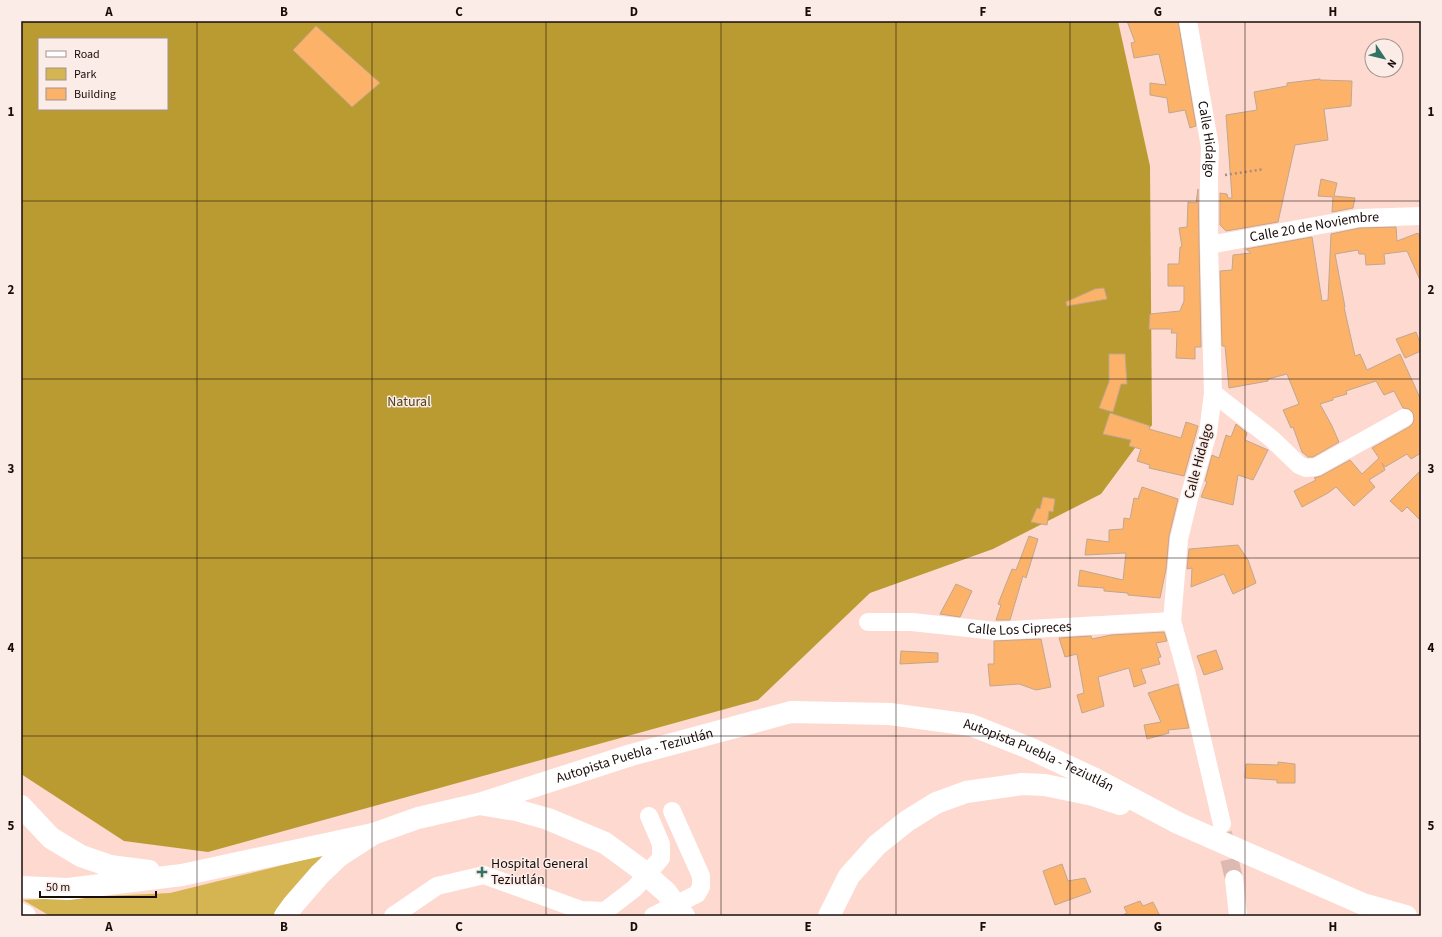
<svg xmlns="http://www.w3.org/2000/svg" width="1442" height="937" font-family="'Source Sans 3',sans-serif">
<rect width="100%" height="100%" fill="#fed9cf"/>
<path fill="#d4b551" d="M 323,855 L 276,916 L 50,916 L 23,900 L 170,893 Z"/>
<path fill="#ba9b32" fill-rule="evenodd" d="M 21,21 L 1118,21 L 1150,166 L 1152,425 L 1101,494 L 993,549 L 870,593 L 758,700 L 208,852 L 124,841 L 21,774 ZM 39,39 L 167,39 L 167,109 L 39,109 Z"/>
<g fill="#fdb269" stroke="#c0a790">
<path d="M 1127,21 L 1178,21 L 1196,126 L 1190,128 L 1185,110 L 1169,113 L 1167,98 L 1150,95 L 1150,83 L 1166,85 L 1159,54 L 1134,58 L 1131,43 L 1135,42 Z"/>
<path d="M 316,26 L 380,83 L 352,107 L 293,50 Z"/>
<path d="M 1320,79 L 1320,80 L 1352,81 L 1351,106 L 1324,109 L 1328,140 L 1295,145 L 1278,222 L 1226,231 L 1220,225 L 1220,193 L 1227,194 L 1228,198 L 1232,198 L 1226,115 L 1257,110 L 1254,92 L 1287,86 L 1287,83 Z"/>
<path d="M 1321,179 L 1337,183 L 1334,196 L 1355,198 L 1353,208 L 1332,212 L 1333,197 L 1318,196 Z"/>
<path d="M 1198,189 L 1201,347 L 1195,347 L 1195,359 L 1176,358 L 1177,333 L 1171,333 L 1172,329 L 1149,329 L 1150,314 L 1180,311 L 1184,301 L 1184,286 L 1168,286 L 1168,264 L 1179,264 L 1180,247 L 1182,247 L 1179,228 L 1187,227 L 1188,202 L 1196,203 Z"/>
<path d="M 1396,227 L 1397,241 L 1418,233 L 1421,239 L 1421,282 L 1407,251 L 1384,254 L 1385,264 L 1366,265 L 1365,254 L 1359,254 L 1358,250 L 1335,254 L 1345,307 L 1344,307 L 1355,356 L 1360,354 L 1367,370 L 1400,354 L 1421,400 L 1421,453 L 1411,459 L 1407,454 L 1385,467 L 1382,463 L 1385,470 L 1369,480 L 1375,487 L 1354,506 L 1336,487 L 1328,493 L 1302,507 L 1294,491 L 1316,480 L 1314,478 L 1321,476 L 1350,460 L 1362,474 L 1379,458 L 1372,448 L 1409,427 L 1413,423 L 1414,419 L 1413,413 L 1409,409 L 1403,408 L 1394,391 L 1384,395 L 1376,381 L 1346,391 L 1347,394 L 1333,398 L 1333,400 L 1320,404 L 1332,426 L 1339,442 L 1313,457 L 1308,457 L 1302,452 L 1293,427 L 1291,428 L 1283,410 L 1299,404 L 1287,374 L 1268,379 L 1268,381 L 1229,388 L 1225,346 L 1222,346 L 1220,271 L 1232,270 L 1233,255 L 1251,253 L 1246,249 L 1312,237 L 1322,301 L 1328,300 L 1331,234 L 1360,228 Z"/>
<path d="M 1104,288 L 1107,299 L 1067,306 L 1066,302 L 1095,289 Z"/>
<path d="M 1416,332 L 1421,345 L 1421,351 L 1405,358 L 1396,339 Z"/>
<path d="M 1109,354 L 1125,354 L 1127,384 L 1121,384 L 1113,412 L 1099,408 L 1109,382 Z"/>
<path d="M 1110,413 L 1150,426 L 1149,429 L 1181,438 L 1186,422 L 1198,426 L 1184,476 L 1149,468 L 1150,465 L 1137,461 L 1141,449 L 1129,446 L 1131,440 L 1103,434 Z"/>
<path d="M 1236,424 L 1247,433 L 1245,440 L 1268,450 L 1253,480 L 1238,475 L 1233,505 L 1201,497 L 1207,482 L 1205,481 L 1212,455 L 1219,458 L 1226,435 L 1231,437 Z"/>
<path d="M 1421,470 L 1421,521 L 1407,507 L 1402,512 L 1390,501 Z"/>
<path d="M 1142,487 L 1178,499 L 1169,536 L 1166,569 L 1160,598 L 1128,595 L 1128,593 L 1104,591 L 1104,588 L 1078,586 L 1080,570 L 1123,580 L 1126,553 L 1085,555 L 1087,539 L 1109,542 L 1109,530 L 1123,529 L 1124,518 L 1130,519 L 1134,498 L 1138,499 Z"/>
<path d="M 1043,497 L 1055,499 L 1053,512 L 1049,511 L 1047,525 L 1031,522 L 1037,508 L 1040,509 Z"/>
<path d="M 1029,536 L 1038,539 L 1026,578 L 1023,576 L 1010,620 L 996,620 L 1001,605 L 998,604 L 1012,569 L 1016,570 Z"/>
<path d="M 1238,545 L 1248,560 L 1256,583 L 1233,594 L 1224,574 L 1191,587 L 1192,568 L 1187,569 L 1189,549 Z"/>
<path d="M 956,584 L 972,591 L 960,617 L 940,614 Z"/>
<path d="M 1164,632 L 1167,641 L 1156,643 L 1161,657 L 1158,658 L 1160,664 L 1141,669 L 1146,683 L 1134,687 L 1129,668 L 1098,677 L 1104,706 L 1082,713 L 1077,695 L 1084,693 L 1077,654 L 1065,657 L 1059,638 L 1091,636 L 1092,639 L 1111,635 Z"/>
<path d="M 1041,639 L 1051,687 L 1036,690 L 1019,684 L 990,686 L 988,664 L 994,664 L 994,641 Z"/>
<path d="M 1216,650 L 1223,669 L 1204,675 L 1197,656 Z"/>
<path d="M 901,651 L 938,653 L 938,662 L 900,664 Z"/>
<path d="M 1178,684 L 1189,728 L 1168,730 L 1169,733 L 1147,739 L 1144,725 L 1161,722 L 1148,693 Z"/>
<path d="M 1278,762 L 1295,764 L 1295,783 L 1277,783 L 1277,780 L 1245,778 L 1246,764 L 1278,765 Z"/>
<path d="M 1062,864 L 1068,881 L 1085,878 L 1091,892 L 1055,905 L 1043,871 Z"/>
<path d="M 1140,901 L 1143,906 L 1153,902 L 1160,916 L 1121,916 L 1127,913 L 1124,907 Z"/>
</g>
<g fill="none" stroke-linecap="round" stroke-linejoin="round">
<path stroke="#dcbab1" stroke-width="18" stroke-dasharray="18 9" stroke-linecap="butt" d="M 1223,833 L 1234,879"/>
<path stroke="#a68b84" stroke-width="2.5" stroke-dasharray="2 3" stroke-linecap="butt" d="M 1225,175 L 1264,169"/>
<g stroke="#fff" stroke-width="18">
<path id="s1" d="M 1188,21 L 1210,147 L 1209,178 L 1209,245 L 1213,393 L 1208,433 L 1191,490 L 1179,539 L 1172,621 L 1187,675 L 1222,824"/>
<path id="s2" d="M 1209,245 L 1359,218 L 1421,216"/>
<path d="M 1213,393 L 1272,439 L 1299,465 L 1306,468 L 1316,467 L 1404,418"/>
<path id="s3" d="M 868,622 L 912,622 L 996,631 L 1172,621"/>
<path d="M 1234,879 L 1238,916"/>
<path d="M 393,916 L 437,886 L 484,875 L 581,910 L 605,911 L 635,888 L 661,858 L 661,844 L 649,816"/>
<path d="M 653,916 L 697,894 L 701,887 L 701,876 L 672,811"/>
</g>
<g stroke="#fff" stroke-width="22">
<path d="M 21,806 L 51,838 L 81,856 L 110,866 L 149,871"/>
<path d="M 21,887 L 68,889 L 182,875 L 373,834"/>
<path d="M 21,914 L 25,916"/>
</g>
<g stroke="#fff" stroke-width="22">
<path id="s4" d="M 479,804 L 631,755 L 791,712 L 890,714 L 971,725 L 1029,748 L 1095,779 L 1178,823 L 1363,904 L 1406,916"/>
<path d="M 285,916 L 293,905 L 320,874 L 339,856 L 373,834 L 418,818 L 479,804 L 516,810 L 548,819 L 605,843 L 639,868 L 658,885 L 666,892 L 684,916"/>
<path d="M 829,916 L 849,876 L 877,845 L 907,821 L 936,803 L 966,792 L 1022,784 L 1045,785 L 1093,795 L 1120,804"/>
</g>
</g>
<path fill="none" stroke="#190d0a" stroke-width="1" stroke-opacity="0.55" d="M 197,21 L 197,916M 372,21 L 372,916M 546,21 L 546,916M 721,21 L 721,916M 896,21 L 896,916M 1070,21 L 1070,916M 1245,21 L 1245,916M 21,201 L 1421,201M 21,379 L 1421,379M 21,558 L 1421,558M 21,736 L 1421,736"/>
<path fill="#307263" stroke="#fbece8" stroke-width="1.5" d="M480 866h4v4h4v4h-4v4h-4v-4h-4v-4h4z"/>
<g text-anchor="middle" dominant-baseline="central" stroke-width="3" stroke-linejoin="round" paint-order="stroke">
<g font-size="14" fill="#190d0a" stroke="#fbece8">
<text stroke="none"><textPath href="#s1" startOffset="120">Calle Hidalgo</textPath></text>
<text stroke="none"><textPath href="#s2" startOffset="107">Calle 20 de Noviembre</textPath></text>
<text transform="translate(1199 461) rotate(-75)">Calle Hidalgo</text>
<text stroke="none"><textPath href="#s3" startOffset="152">Calle Los Cipreces</textPath></text>
<text stroke="none"><textPath href="#s4" startOffset="163">Autopista Puebla - Teziutlán</textPath></text>
<text stroke="none"><textPath href="#s4" startOffset="580">Autopista Puebla - Teziutlán</textPath></text>
</g>
<g font-size="14" fill="#51441a" stroke="#fbece8">
<text x="409" y="402">Natural</text>
</g>
<g font-size="14" fill="#190d0a" stroke="#fbece8" text-anchor="start">
<text x="491" y="864">Hospital General<tspan x="491" dy="16">Teziutlán</tspan></text>
</g>
</g>
<rect width="1442" height="937" fill="none" stroke="#fbece8" stroke-width="44"/>
<rect x="38" y="38" width="130" height="72" fill="#fbece8" stroke="#a1938f"/>
<rect x="46" y="51" width="20" height="6" fill="#ffffff" stroke="#a1938f"/>
<text x="74" y="58" font-size="12" fill="#190d0a">Road</text>
<rect x="46" y="68" width="20" height="12" fill="#d4b551" stroke="#a1938f"/>
<text x="74" y="78" font-size="12" fill="#190d0a">Park</text>
<rect x="46" y="88" width="20" height="12" fill="#fdb269" stroke="#a1938f"/>
<text x="74" y="98" font-size="12" fill="#190d0a">Building</text>
<g transform="translate(1384 58) rotate(125)"><circle r="19" fill="#fbece8" stroke="#a1938f"/>
<path d="M0-3L7 15L0 10L-7 15Z" fill="#307263"/>
<text y="-6" font-size="11" font-weight="bold" text-anchor="middle" fill="#190d0a">N</text>
</g>
<path d="M40 891v6h116v-6" fill="none" stroke="#190d0a" stroke-width="2"/>
<text x="46" y="891" font-size="12" fill="#190d0a" stroke="#fbece8" stroke-width="3" paint-order="stroke">50 m</text>
<rect x="22" y="22" width="1398" height="893" fill="none" stroke="#190d0a" stroke-width="1.5"/>
<g font-size="13" text-anchor="middle" font-weight="bold" fill="#190d0a">
<text x="109" y="16">A</text>
<text x="284" y="16">B</text>
<text x="459" y="16">C</text>
<text x="634" y="16">D</text>
<text x="808" y="16">E</text>
<text x="983" y="16">F</text>
<text x="1158" y="16">G</text>
<text x="1333" y="16">H</text>
<text x="11" y="116">1</text>
<text x="1431" y="116">1</text>
<text x="11" y="294">2</text>
<text x="1431" y="294">2</text>
<text x="11" y="473">3</text>
<text x="1431" y="473">3</text>
<text x="11" y="652">4</text>
<text x="1431" y="652">4</text>
<text x="11" y="830">5</text>
<text x="1431" y="830">5</text>
<text x="109" y="931">A</text>
<text x="284" y="931">B</text>
<text x="459" y="931">C</text>
<text x="634" y="931">D</text>
<text x="808" y="931">E</text>
<text x="983" y="931">F</text>
<text x="1158" y="931">G</text>
<text x="1333" y="931">H</text>
</g>
</svg>
